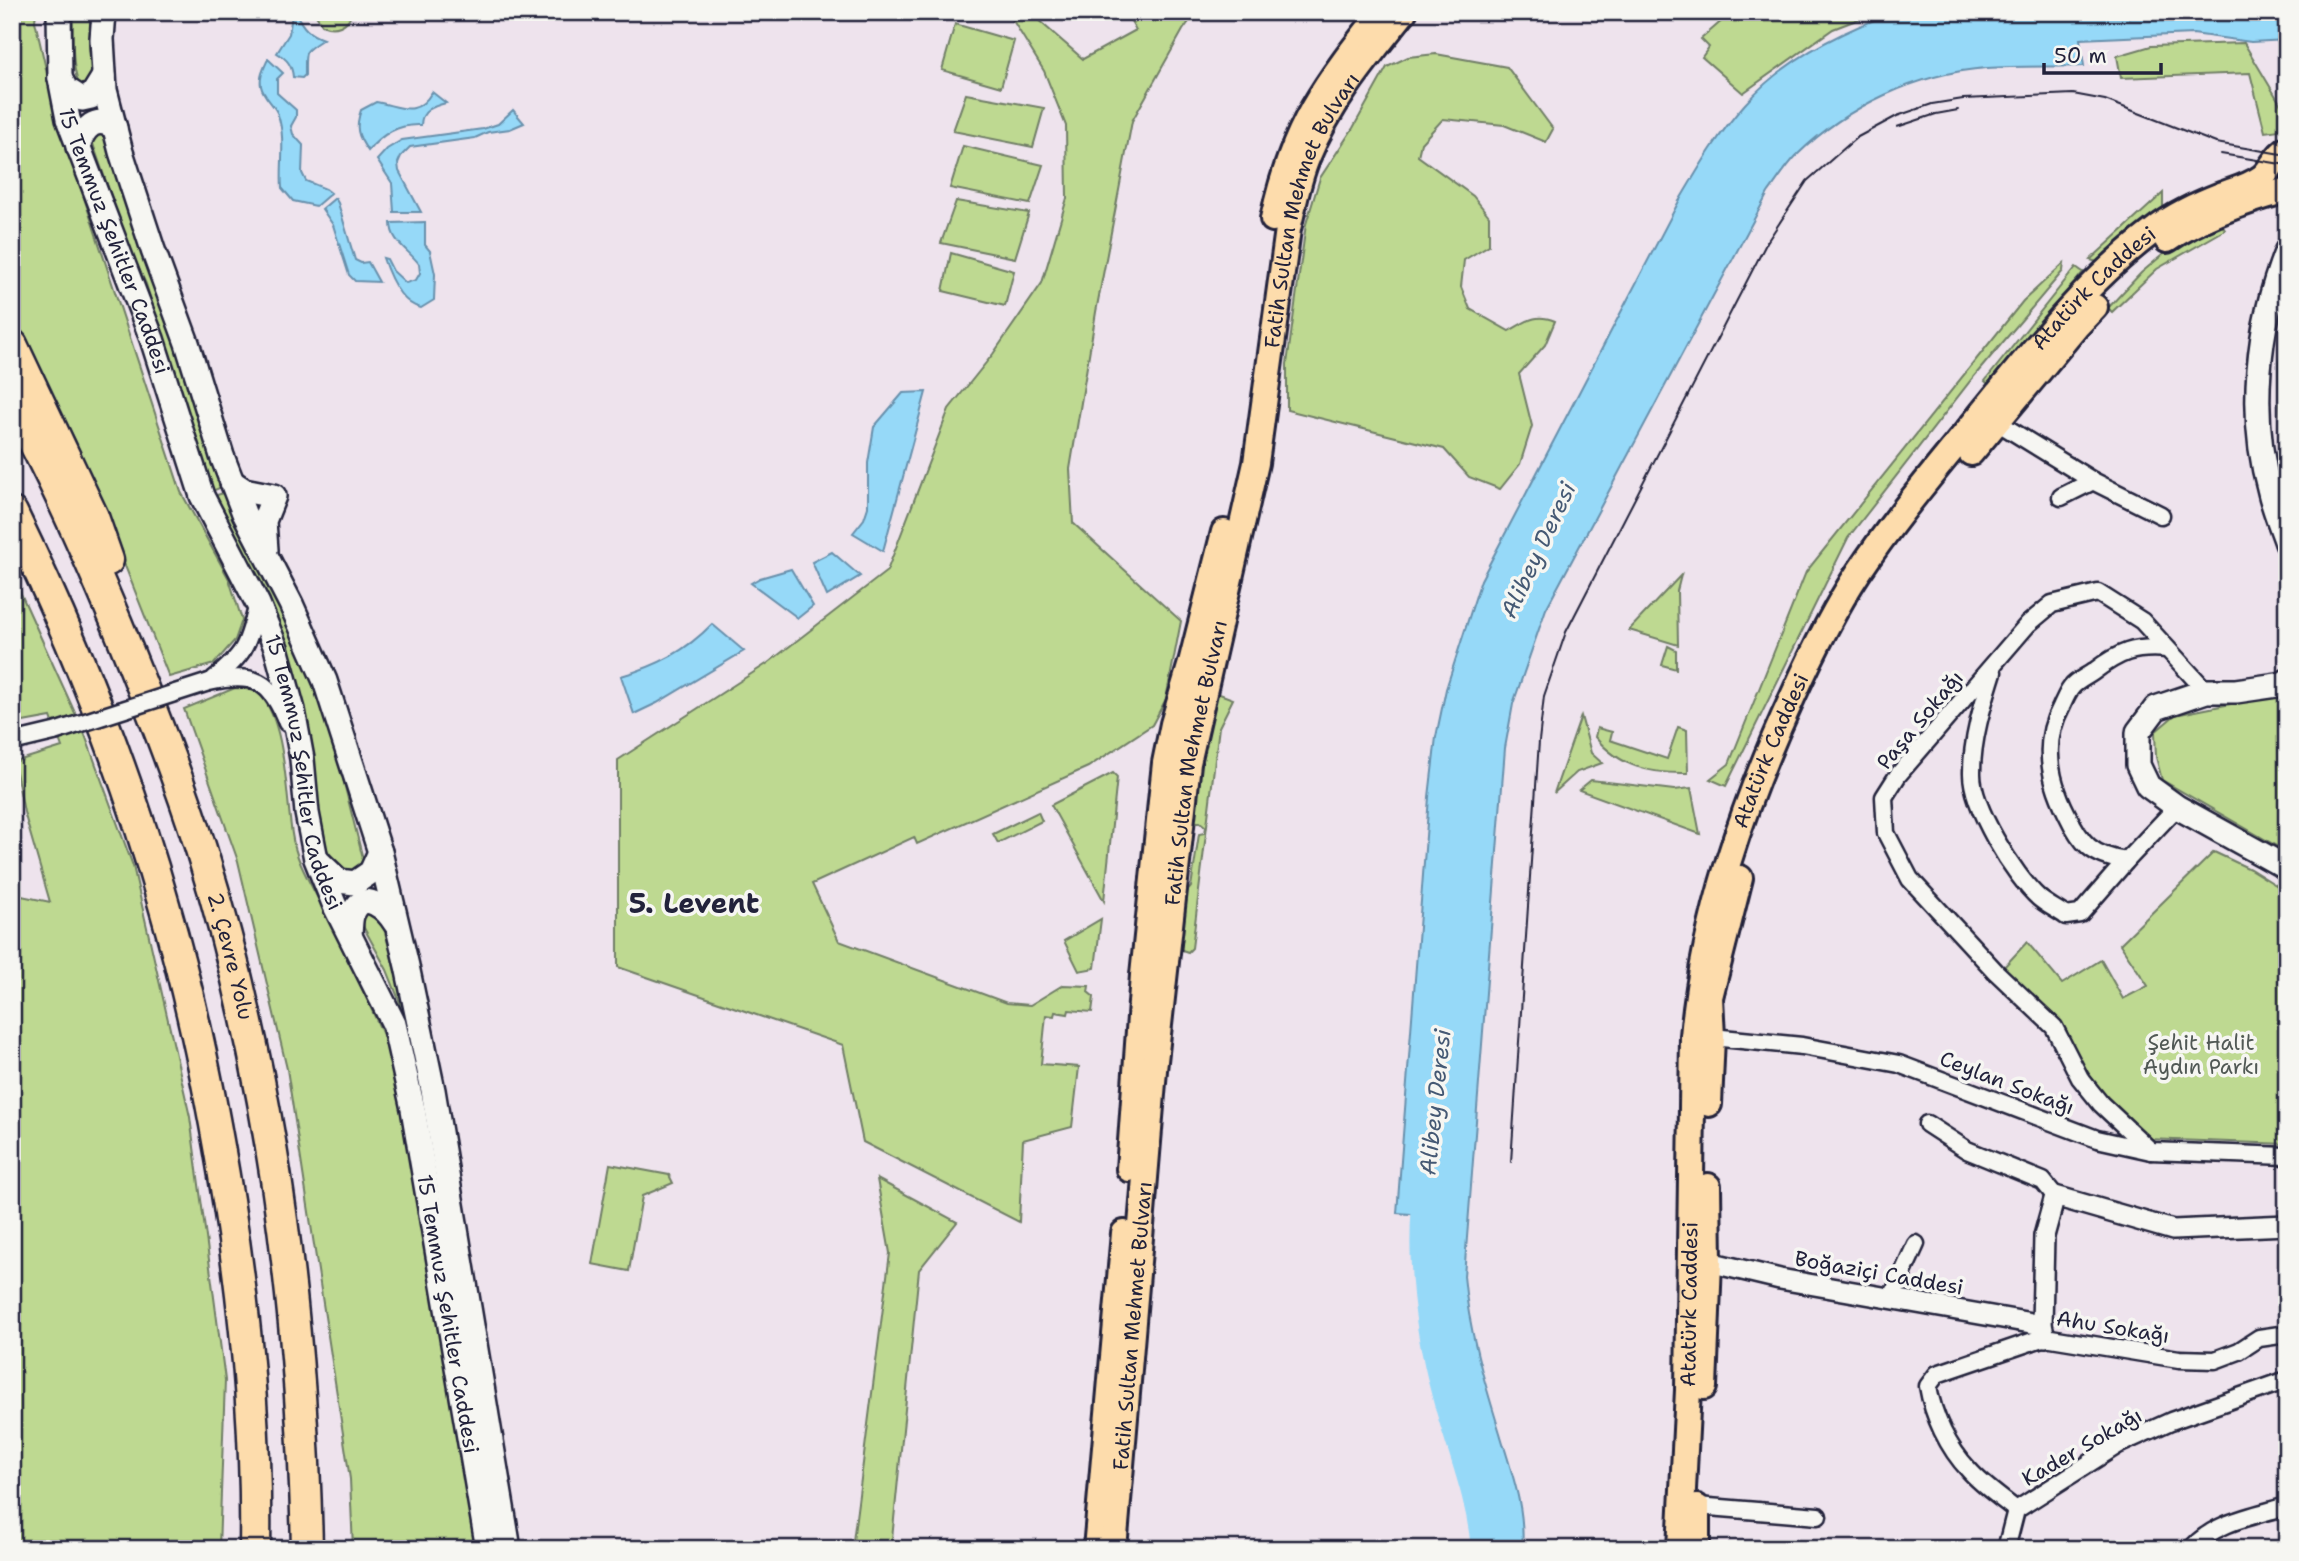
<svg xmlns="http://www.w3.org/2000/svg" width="2299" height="1561" font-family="'Shantell Sans',sans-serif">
<rect width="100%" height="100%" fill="#eee3ed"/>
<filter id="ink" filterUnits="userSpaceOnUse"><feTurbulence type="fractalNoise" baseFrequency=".0143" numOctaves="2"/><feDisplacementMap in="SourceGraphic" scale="14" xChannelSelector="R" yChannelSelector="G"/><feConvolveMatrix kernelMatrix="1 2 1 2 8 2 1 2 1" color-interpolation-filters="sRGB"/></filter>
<g filter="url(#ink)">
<g fill="#bed991" stroke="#707e66" stroke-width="2">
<path d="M 12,12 L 36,12 L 35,21 L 56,113 L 181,492 L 229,579 L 242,620 L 235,640 L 214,664 L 169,677 L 76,442 L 12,316 Z"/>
<path d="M 73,12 L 91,12 L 89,47 L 93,82 L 83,90 C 70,77 73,31 73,12 Z"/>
<path d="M 314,12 L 353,12 C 347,26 335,31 322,25 Z"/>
<path d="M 1019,12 L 1029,12 L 1083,59 L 1136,30 L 1126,12 L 1196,12 L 1183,30 L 1132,121 L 1096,312 L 1070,469 L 1073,523 L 1181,621 L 1166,699 L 1152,725 L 1088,767 L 917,844 L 914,837 L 812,884 L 839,941 L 1007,1003 L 1030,1005 L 1063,985 L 1089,986 L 1088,992 L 1094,997 L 1092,1012 L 1069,1010 L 1068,1014 L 1055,1012 L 1054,1016 L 1046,1015 L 1041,1064 L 1079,1067 L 1072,1127 L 1023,1140 L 1019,1222 L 863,1142 L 843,1045 L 618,967 L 618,760 L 768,663 L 887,571 L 949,409 L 993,354 L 1042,283 L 1067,198 L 1066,126 L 1044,71 L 1012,19 Z"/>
<path d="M 1732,12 L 1877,12 L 1833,29 L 1743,93 L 1702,57 L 1709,47 L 1701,39 Z"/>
<path d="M 955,24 L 1014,41 L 1001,87 L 942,70 Z"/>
<path d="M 2244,43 L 2287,115 L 2287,129 L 2265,132 L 2250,73 L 2121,78 L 2117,56 L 2151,46 Z"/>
<path d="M 1436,54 L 1507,67 L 1553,129 L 1546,142 L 1504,125 L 1443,119 L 1421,143 L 1418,156 L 1473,196 L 1489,216 L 1489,245 L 1464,260 L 1461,287 L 1470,309 L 1509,331 C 1527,321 1535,313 1555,321 L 1545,345 L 1519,374 L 1532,426 L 1520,464 L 1500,489 L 1469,477 L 1444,449 L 1287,410 L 1287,364 L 1306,224 L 1320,178 L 1353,128 L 1387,67 L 1408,57 Z"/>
<path d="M 966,94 L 1044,108 L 1033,147 L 953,131 Z"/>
<path d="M 104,131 L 222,487 L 210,492 L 146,284 L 128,245 L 92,141 L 92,138 Z"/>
<path d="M 963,146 L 1043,165 L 1030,204 L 950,188 Z"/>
<path d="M 2163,193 L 2163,210 L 2101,263 L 2090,260 Z"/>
<path d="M 956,201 L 1029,213 L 1015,258 L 941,243 Z"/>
<path d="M 2222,225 L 2225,230 L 2157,269 L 2112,312 L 2108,308 L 2141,273 L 2167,251 Z"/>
<path d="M 951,253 L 1014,271 L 1005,306 L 943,291 Z"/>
<path d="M 2064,263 L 2063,271 L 1971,380 L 1848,538 L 1726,786 L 1710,779 L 1729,764 L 1806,572 L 2023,301 Z"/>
<path d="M 2076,267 L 2083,272 L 1992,387 L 1985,381 Z"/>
<path d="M 2287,328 L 2287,473 L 2282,452 L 2279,362 Z"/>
<path d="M 223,493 L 302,652 L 338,759 L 363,859 L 363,866 L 349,873 L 340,871 L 325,846 L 302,714 L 211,497 Z"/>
<path d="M 12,574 L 85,735 L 133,866 L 190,1117 L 225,1380 L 219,1549 L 12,1549 L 12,894 L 50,902 L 24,812 L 14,762 L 62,747 L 51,717 L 12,724 Z"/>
<path d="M 1681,575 L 1677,591 L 1678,645 L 1629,630 Z"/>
<path d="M 1668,646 L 1676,650 L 1676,669 L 1662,665 Z"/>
<path d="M 235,688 C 244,688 254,689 260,695 C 286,721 286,798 292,834 C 296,862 311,884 323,908 C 346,955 369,1001 389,1049 L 436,1301 L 476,1549 L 353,1549 L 350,1479 L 287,1069 L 238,861 L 184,709 Z"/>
<path d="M 1217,693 L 1233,699 L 1219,727 L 1192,948 L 1188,952 L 1179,949 L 1184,895 L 1191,887 L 1199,834 L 1205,833 L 1206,827 L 1200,822 L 1193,822 C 1196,777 1205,736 1217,693 Z"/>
<path d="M 2287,693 L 2287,852 L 2162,780 L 2156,757 L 2155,732 L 2175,715 Z"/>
<path d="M 1581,716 L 1591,753 L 1602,763 L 1577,772 L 1554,793 Z"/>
<path d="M 1678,727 L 1687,730 L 1688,773 C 1650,774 1620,767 1595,737 L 1597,728 L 1612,732 L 1610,740 L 1667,759 Z"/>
<path d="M 1113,773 L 1117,777 L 1104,901 L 1051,805 Z"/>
<path d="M 1591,780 L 1674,790 L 1691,788 L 1700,834 L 1579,790 Z"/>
<path d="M 1038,812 L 1042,821 L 998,843 L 993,834 Z"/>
<path d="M 2214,852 L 2250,869 L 2287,892 L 2287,1144 L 2146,1139 L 2099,1089 L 2066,1039 L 2067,1031 L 2054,1014 L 2003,968 L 2027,942 L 2062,984 L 2101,960 L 2123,999 L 2148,986 L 2120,944 Z"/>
<path d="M 366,911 L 379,915 L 385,932 L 416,1053 L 438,1177 L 399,1000 L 387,970 L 364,928 L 362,921 Z"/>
<path d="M 1101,919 L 1095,968 L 1079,971 L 1064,941 Z"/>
<path d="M 610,1164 L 669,1175 L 673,1183 L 642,1196 L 629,1271 L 592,1264 Z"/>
<path d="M 877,1179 L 957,1222 L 919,1270 L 891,1549 L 852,1549 L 890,1253 Z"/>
</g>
<g fill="#96d9f8" stroke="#6890ac" stroke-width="2">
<path d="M 1896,12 L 2085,12 L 2085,17 L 2226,17 L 2226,12 L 2287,12 L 2287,40 L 2251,42 L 2193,34 L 2080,39 L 2084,66 C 2052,67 2019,66 1987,68 C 1918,73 1847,106 1797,155 C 1786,166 1777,181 1768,193 L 1546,609 L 1513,704 L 1505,748 L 1464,1276 C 1469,1331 1484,1381 1500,1433 C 1511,1471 1526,1509 1522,1549 L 1493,1549 C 1492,1496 1472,1447 1459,1397 C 1447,1351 1434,1301 1434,1253 C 1434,1241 1436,1228 1437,1216 L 1397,1213 L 1429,797 L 1436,737 L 1446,689 L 1481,580 L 1678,203 C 1698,169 1718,134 1745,104 C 1784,60 1841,31 1896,12 Z"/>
<path d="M 292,15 L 297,15 C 303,28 309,34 323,39 C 303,53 305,48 305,75 L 302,78 L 293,77 C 292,65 287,59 277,53 L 289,34 Z"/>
<path d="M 268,59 L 283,73 L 277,79 L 277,93 L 296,110 L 296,117 L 291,126 L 293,134 L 303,145 L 302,173 L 306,181 L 326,189 L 331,193 L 316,206 L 293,201 L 282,188 C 280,164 286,139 278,115 C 275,105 263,97 261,86 C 259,77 264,68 268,59 Z"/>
<path d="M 432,92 L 446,103 C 434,106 421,110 421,125 C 398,124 382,134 368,151 C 357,136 355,127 361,110 L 376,102 C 400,106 416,119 432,92 Z"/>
<path d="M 513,110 L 524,123 L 510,129 L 488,132 L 475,138 L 410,147 L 401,156 L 398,163 L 399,171 L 421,212 L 394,212 L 392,183 L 377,160 L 387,149 L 402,140 L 483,129 L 498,124 Z"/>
<path d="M 335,198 L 338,203 L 355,260 L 361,263 L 368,262 L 379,282 L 355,281 L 349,275 L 333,225 L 322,209 Z"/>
<path d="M 425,222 L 425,245 L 430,251 L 435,274 L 434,300 L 421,308 C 401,304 389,276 383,258 L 387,259 L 393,271 L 406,283 L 416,280 L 420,273 L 419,264 C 409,250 391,242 391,223 Z"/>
<path d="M 926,392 L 883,551 L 853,533 L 864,519 L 868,507 L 868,463 L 874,427 L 903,393 Z"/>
<path d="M 832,552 L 860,576 L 827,596 L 812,562 Z"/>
<path d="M 791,569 L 813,606 L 798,618 L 751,583 L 760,578 Z"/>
<path d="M 712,624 L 744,651 L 657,703 L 634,714 L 621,676 C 657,666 686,651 712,624 Z"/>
</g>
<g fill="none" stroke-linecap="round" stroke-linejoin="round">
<path stroke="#96d9f8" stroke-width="28" d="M 1429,1178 C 1418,1253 1427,1326 1447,1399 C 1461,1450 1481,1496 1485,1549"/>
<g stroke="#22223b" stroke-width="21">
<g id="minor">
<path d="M 1997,422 L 2093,481 L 2161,515"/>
<path d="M 2061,497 L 2093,481"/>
<path d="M 1993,672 C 1983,704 1972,738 1972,772 C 1971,806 2014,876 2039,898 C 2047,905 2058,910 2066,916 L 2080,914 L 2126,861 L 2177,807"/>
<path d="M 214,679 C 247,652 247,645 258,604"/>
<path d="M 209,682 C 254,672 271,680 287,723"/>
<path d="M 12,742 L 54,732"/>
<path d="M 2126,861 C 2092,856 2081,844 2067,814 C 2049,779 2042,742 2061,707 C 2064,701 2067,693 2071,688 C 2076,681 2086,677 2093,672 C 2119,652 2134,646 2167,649"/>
<path d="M 1712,1037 L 1802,1046 L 1899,1064 L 2097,1139 L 2151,1151 L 2287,1156"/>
<path d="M 1927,1124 L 1967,1150 L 2043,1181 L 2055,1196"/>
<path d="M 2151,1151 L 2101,1104 L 2080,1078 L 2054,1027 L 1996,972 L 1910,879 L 1886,833 L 1884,797 L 1898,775 L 2028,624 L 2052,604 L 2098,593 L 2142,621 L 2206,691"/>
<path d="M 1891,1299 L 1916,1244"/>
<path d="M 1697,1506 L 1818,1516"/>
<path d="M 2016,1510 C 2000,1497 1982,1485 1969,1470 C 1948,1448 1933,1416 1928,1386 L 1937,1374 L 2045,1337 L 2179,1359 L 2215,1360 L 2239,1351 L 2259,1338 L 2287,1334"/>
<path d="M 2006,1549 L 2016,1510 L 2118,1445 L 2171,1421 L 2287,1380"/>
<path d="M 2191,1549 C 2215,1522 2253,1516 2287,1506"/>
</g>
</g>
<g stroke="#22223b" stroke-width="24">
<g id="tertiary">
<path d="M 1709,1262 L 1780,1279 L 2042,1325"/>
<path d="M 2045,1337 L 2042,1325 L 2044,1236 L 2055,1196 L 2173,1230 L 2287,1225"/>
</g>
</g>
<g stroke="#22223b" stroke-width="28">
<g id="secondary">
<path id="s1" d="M 59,12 L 60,78 L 68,119 L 152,339 L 202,496 L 258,604 L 276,648 L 293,710 L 302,759 L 307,813 L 316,859 L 335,906 L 394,1024 L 413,1109 L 488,1549"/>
<path d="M 104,12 L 102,39 L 105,90 L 121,152 L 153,250 L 187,343 L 222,456 L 244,513 L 291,604 L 325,681 L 380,852 L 407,966 L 433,1090 L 509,1549"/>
<path d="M 60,78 L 66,89 L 82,99 L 91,97 L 104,76"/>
<path d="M 78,147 C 83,128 96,114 115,128"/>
<path d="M 2287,250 C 2257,325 2248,414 2270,492 C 2274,509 2281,526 2287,543"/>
<path d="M 232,482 L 244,490 L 274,496 L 264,521 L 266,550"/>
<path d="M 2287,681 L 2284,684 L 2236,691 L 2206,691 L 2156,708 L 2138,732 L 2138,765 L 2148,786 L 2177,807 L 2287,868"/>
<path d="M 318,861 L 339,881 L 355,883 L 371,872 L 380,852"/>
<path d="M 350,934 C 351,927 350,917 354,911 C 365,889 387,910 395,923"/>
</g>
</g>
<g stroke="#22223b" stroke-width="30">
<g id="primary">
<path d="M 1273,219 C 1292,127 1325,84 1382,12"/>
<path d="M 2167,240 C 2202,216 2246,201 2287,190"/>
<path d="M 1971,453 L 2076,327 L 2095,307"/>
<path d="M 1709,1104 L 1712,1037 L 1710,997 L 1740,878"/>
<path d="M 1129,1169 L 1143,975 L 1165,763 L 1173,724 L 1191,663 L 1224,532"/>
<path d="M 1704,1387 L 1709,1262 L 1708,1186"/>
<path d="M 1697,1507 L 1697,1549"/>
<path d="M 1096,1549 L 1124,1233"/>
<path id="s2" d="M 1114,1549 L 1154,1070 L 1188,763 L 1256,463 L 1288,229 C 1294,204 1298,179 1308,156 C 1330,102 1368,57 1404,12"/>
<path id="s3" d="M 1680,1549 L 1688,1390 L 1693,1036 C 1704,917 1743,804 1793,696 C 1812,654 1833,611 1858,573 C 1895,517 1939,466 1981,414 C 2033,350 2086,282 2152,232 C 2173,215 2196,205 2221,195 C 2234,190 2250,186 2262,177 C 2272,169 2275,156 2287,149"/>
</g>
</g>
<g stroke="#22223b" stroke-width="35">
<g id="motorway">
<path d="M 12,345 L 93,517 L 108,560"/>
<path id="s4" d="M 12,401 C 52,473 85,548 117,624 C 147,698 177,773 201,849 C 271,1074 302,1314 307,1549"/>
<path d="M 12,513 C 73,639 126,770 164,905 C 192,1001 212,1100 228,1200 C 246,1315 257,1432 255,1549"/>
</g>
</g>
<use href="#minor" stroke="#f6f6f2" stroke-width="16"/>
<use href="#tertiary" stroke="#f6f6f2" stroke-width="19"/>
<use href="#secondary" stroke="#f6f6f2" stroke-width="23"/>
<use href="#primary" stroke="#fddcac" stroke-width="24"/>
<use href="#motorway" stroke="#fddcac" stroke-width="30"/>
<g stroke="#22223b" stroke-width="2">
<path d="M 1897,127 L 1936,114 L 1958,110"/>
<path d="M 2221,154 L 2287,165"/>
<path d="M 1511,1162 L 1539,741 L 1544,696 L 1566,632 L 1767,242 L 1807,181 L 1856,138 L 1897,116 L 1932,104 L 1963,99 L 2073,94 L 2105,100 L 2216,143 L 2287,155"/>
</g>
<g stroke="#22223b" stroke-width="21" stroke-linecap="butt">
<path id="minor-bridge" d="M 54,732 L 209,682"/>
</g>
<use href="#minor-bridge" stroke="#f6f6f2" stroke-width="16"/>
</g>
</g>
<g text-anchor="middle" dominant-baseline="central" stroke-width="7" stroke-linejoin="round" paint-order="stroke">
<g font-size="21" fill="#22223b" stroke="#f6f6f2">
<text stroke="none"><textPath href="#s2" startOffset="1358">Fatih Sultan Mehmet Bulvarı</textPath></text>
<text stroke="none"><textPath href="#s1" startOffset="238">15 Temmuz Şehitler Caddesi</textPath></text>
<text stroke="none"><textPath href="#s3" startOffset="1379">Atatürk Caddesi</textPath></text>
<text transform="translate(1920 720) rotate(-50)">Paşa Sokağı</text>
<text stroke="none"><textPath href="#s3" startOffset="810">Atatürk Caddesi</textPath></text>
<text stroke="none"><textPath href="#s2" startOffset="791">Fatih Sultan Mehmet Bulvarı</textPath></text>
<text stroke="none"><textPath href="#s1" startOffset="805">15 Temmuz Şehitler Caddesi</textPath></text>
<text stroke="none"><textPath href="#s4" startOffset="598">2. Çevre Yolu</textPath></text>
<text transform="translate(2007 1083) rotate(21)">Ceylan Sokağı</text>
<text transform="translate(1879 1273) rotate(10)">Boğaziçi Caddesi</text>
<text stroke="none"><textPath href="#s3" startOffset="245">Atatürk Caddesi</textPath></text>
<text stroke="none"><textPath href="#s1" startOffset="1370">15 Temmuz Şehitler Caddesi</textPath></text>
<text stroke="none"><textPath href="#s2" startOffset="224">Fatih Sultan Mehmet Bulvarı</textPath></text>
<text transform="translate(2113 1327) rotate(9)">Ahu Sokağı</text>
<text transform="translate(2082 1447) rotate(-30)">Kader Sokağı</text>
</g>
<g font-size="21" fill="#515955" stroke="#f6f6f2">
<text x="2201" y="1043">Şehit Halit<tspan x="2201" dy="24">Aydın Parkı</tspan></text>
</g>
<g font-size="23" font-style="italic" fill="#455974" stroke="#f6f6f2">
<text transform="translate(1538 550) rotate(-65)">Alibey Deresi</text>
<text transform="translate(1435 1102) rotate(-84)">Alibey Deresi</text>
</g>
<g font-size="28" font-weight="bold" fill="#22223b" stroke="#f6f6f2">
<text x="694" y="903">5. Levent</text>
</g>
</g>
<rect width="2299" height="1561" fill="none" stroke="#f6f6f2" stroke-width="42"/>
<rect x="21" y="21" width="2257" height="1519" fill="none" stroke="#22223b" stroke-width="2.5" filter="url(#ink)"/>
<path d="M2044 63v10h117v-10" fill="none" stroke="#22223b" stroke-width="3.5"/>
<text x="2054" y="63" font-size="21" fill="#22223b" stroke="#f6f6f2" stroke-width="5" paint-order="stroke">50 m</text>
</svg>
